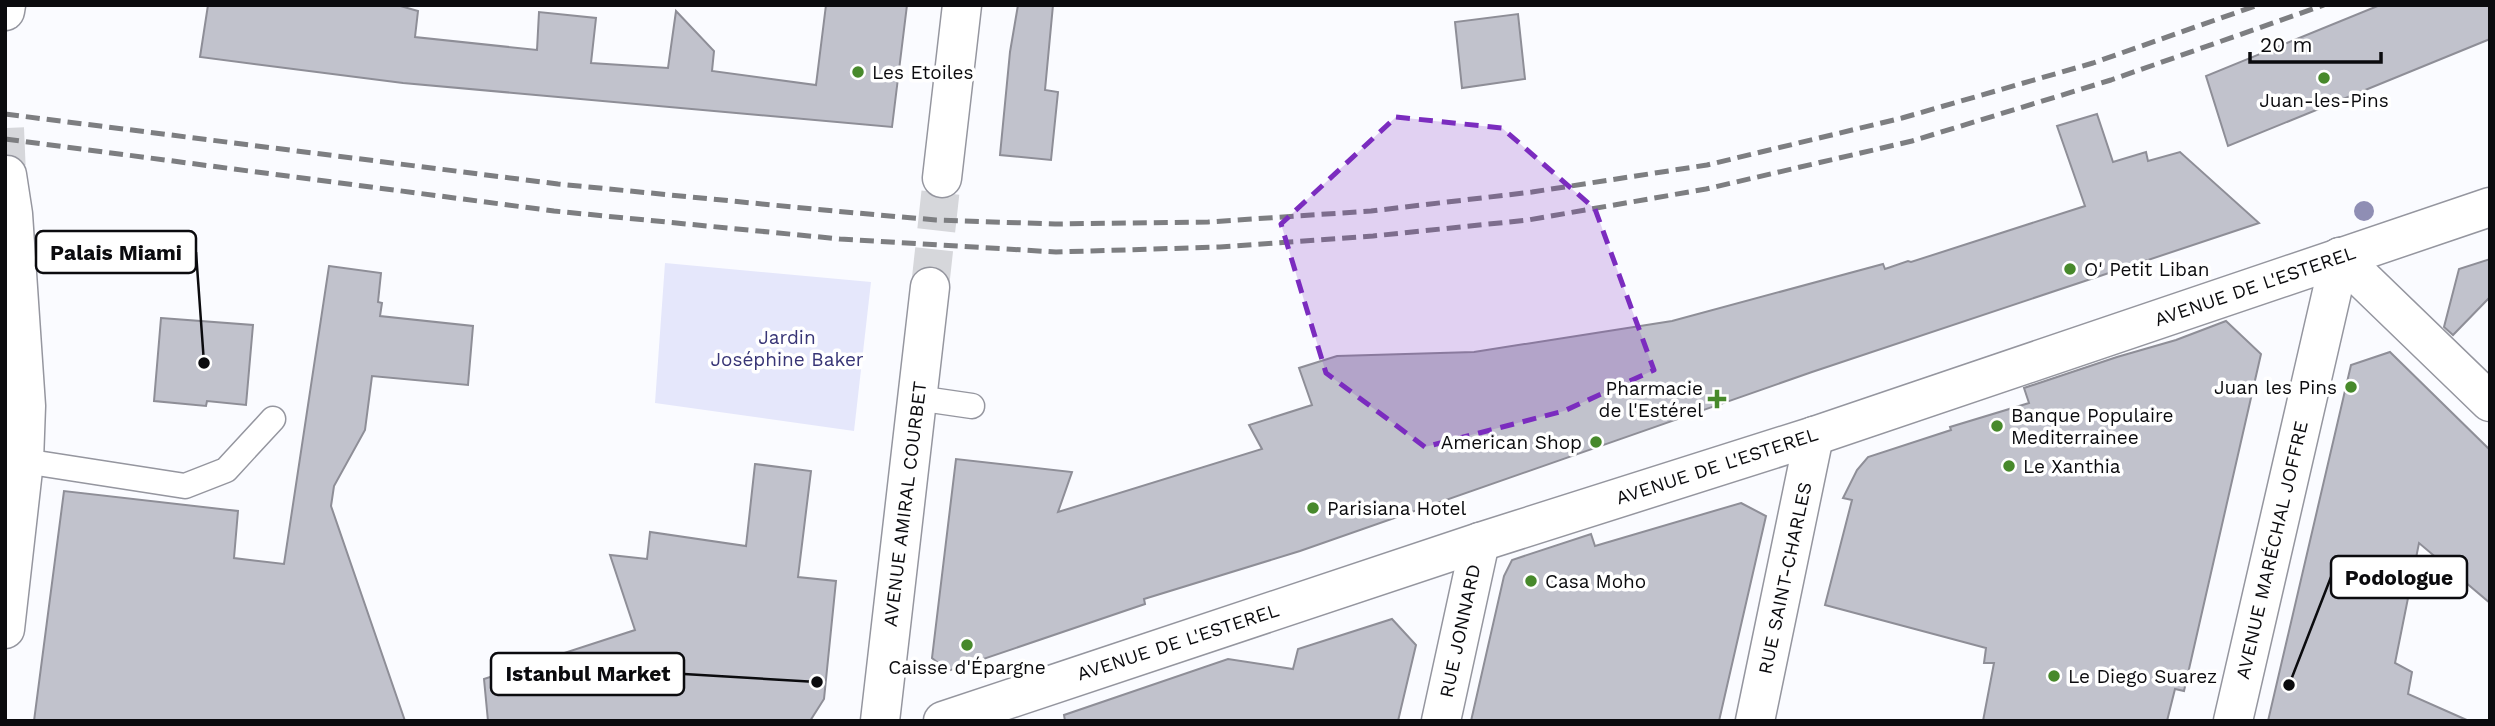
<svg xmlns="http://www.w3.org/2000/svg" width="2495" height="726" font-family="'Work Sans',sans-serif">
<rect width="100%" height="100%" fill="#fafbff"/>
<path fill="#e5e7fb" d="M 665,263 L 871,282 L 854,431 L 655,403 Z"/>
<g fill="#c1c2cc" stroke="#8e8e97" stroke-width="2">
<path d="M 208,5 L 397,5 L 418,11 L 415,37 L 537,50 L 539,12 L 596,18 L 591,63 L 668,68 L 676,11 L 714,51 L 712,71 L 816,85 L 826,5 L 907,5 L 892,127 L 403,83 L 200,57 Z"/>
<path d="M 1018,5 L 1053,5 L 1045,90 L 1058,92 L 1051,160 L 1000,155 L 1010,52 Z"/>
<path d="M 2380,5 L 2490,5 L 2490,39 L 2228,146 L 2206,76 Z"/>
<path d="M 1518,14 L 1525,79 L 1462,88 L 1455,22 Z"/>
<path d="M 2097,114 L 2113,162 L 2146,152 L 2148,161 L 2180,152 L 2259,223 L 1812,372 L 1300,551 L 1144,599 L 1145,604 L 948,671 L 932,658 L 956,459 L 1072,472 L 1058,512 L 1262,449 L 1249,425 L 1312,405 L 1299,368 L 1337,356 L 1474,352 L 1672,321 L 1883,264 L 1885,269 L 1908,261 L 1911,262 L 2085,206 L 2057,126 Z"/>
<path d="M 2490,259 L 2490,297 L 2453,335 L 2444,327 L 2459,269 Z"/>
<path d="M 329,266 L 381,273 L 378,302 L 382,303 L 380,316 L 473,326 L 468,385 L 372,376 L 365,430 L 334,486 L 331,506 L 405,721 L 34,721 L 64,491 L 238,511 L 234,558 L 284,564 Z"/>
<path d="M 161,318 L 253,325 L 246,405 L 207,401 L 206,406 L 154,401 Z"/>
<path d="M 2226,321 L 2261,354 L 2184,691 L 2175,689 L 2167,721 L 1983,721 L 1994,663 L 1984,663 L 1986,648 L 1825,605 L 1852,500 L 1843,498 L 1857,470 L 1868,457 L 1951,430 L 1950,427 L 2029,403 L 2024,388 L 2117,357 L 2176,340 Z"/>
<path d="M 2390,352 L 2490,450 L 2490,603 L 2419,543 L 2395,663 L 2412,672 L 2408,694 L 2469,721 L 2268,721 L 2351,365 Z"/>
<path d="M 755,464 L 811,471 L 798,577 L 836,581 L 824,699 L 810,721 L 488,721 L 484,679 L 635,630 L 610,555 L 647,559 L 650,532 L 746,546 Z"/>
<path d="M 1741,503 L 1766,516 L 1719,721 L 1471,721 L 1504,576 L 1512,560 L 1591,534 L 1595,546 Z"/>
<path d="M 1392,619 L 1416,645 L 1398,721 L 1065,721 L 1064,715 L 1228,659 L 1293,669 L 1298,649 Z"/>
</g>
<g fill="none" stroke-linecap="round" stroke-linejoin="round">
<g stroke="#d6d7db" stroke-width="38" stroke-dasharray="38 19" stroke-linecap="butt">
<path d="M 5,128 L 7,175"/>
<path d="M 930,287 L 942,178"/>
</g>
<g stroke="#95969f" stroke-width="27">
<g id="lane">
<path d="M 917,398 L 972,406"/>
<path d="M 24,461 L 185,486 L 226,470 L 273,419"/>
</g>
</g>
<g stroke="#95969f" stroke-width="41">
<g id="street">
<path d="M 2340,257 L 2490,402"/>
<path d="M 943,721 L 1480,542 L 1814,436 L 2490,207"/>
<path d="M 1441,721 L 1480,542"/>
<path d="M 1755,721 L 1814,436"/>
<path d="M 2233,721 L 2340,257"/>
</g>
</g>
<g stroke="#95969f" stroke-width="41">
<g id="secondary">
<path d="M 5,11 L 6,5"/>
<path d="M 942,178 L 962,5"/>
<path d="M 5,629 L 24,461 L 26,406 L 13,214 L 7,175"/>
<path d="M 880,721 L 930,287"/>
</g>
</g>
<use href="#lane" stroke="#fff" stroke-width="24"/>
<use href="#street" stroke="#fff" stroke-width="38"/>
<use href="#secondary" stroke="#fff" stroke-width="38"/>
<g stroke="#7d7e81" stroke-width="5" stroke-dasharray="14 7" stroke-linecap="butt">
<path d="M 5,114 L 558,184 L 834,211 L 936,220 L 1055,224 L 1208,222 L 1371,211 L 1532,192 L 1707,165 L 1902,118 L 2093,63 L 2258,5"/>
<path d="M 5,139 L 554,211 L 840,239 L 1056,252 L 1220,247 L 1373,236 L 1528,220 L 1706,189 L 1912,141 L 2111,80 L 2324,5"/>
</g>
</g>
<circle fill="#8f8eb4" cx="2364" cy="211" r="10"/>
<path fill="#7b2cbf" fill-opacity="0.2" stroke="#7b2cbf" stroke-width="5" stroke-dasharray="14 9" stroke-linejoin="round" d="M 1396,117 L 1502,128 L 1595,209 L 1654,370 L 1564,411 L 1425,447 L 1326,373 L 1281,224 Z"/>
<g fill="#47892b" stroke="#fff" stroke-width="2.5">
<circle cx="858" cy="72" r="7"/>
<circle cx="2324" cy="78" r="7"/>
<circle cx="2070" cy="269" r="7"/>
<circle cx="2351" cy="387" r="7"/>
<path d="M1713.5 388.5h7v7h7v7h-7v7h-7v-7h-7v-7h7z"/>
<circle cx="1997" cy="426" r="7"/>
<circle cx="1596" cy="442" r="7"/>
<circle cx="2009" cy="466" r="7"/>
<circle cx="1313" cy="508" r="7"/>
<circle cx="1531" cy="581" r="7"/>
<circle cx="967" cy="645" r="7"/>
<circle cx="2054" cy="676" r="7"/>
</g>
<g text-anchor="middle" dominant-baseline="central" stroke-width="7" stroke-linejoin="round" paint-order="stroke">
<g font-size="19" fill="#0b0b0e" stroke="#fff" text-anchor="start">
<text x="872" y="72">Les Etoiles</text>
<text x="2324" y="100" text-anchor="middle">Juan-les-Pins</text>
<text x="2084" y="269">O' Petit Liban</text>
<text x="2337" y="387" text-anchor="end">Juan les Pins</text>
<text x="1703" y="388" text-anchor="end">Pharmacie<tspan x="1703" dy="22">de l'Estérel</tspan></text>
<text x="2011" y="415">Banque Populaire<tspan x="2011" dy="22">Mediterrainee</tspan></text>
<text x="1582" y="442" text-anchor="end">American Shop</text>
<text x="2023" y="466">Le Xanthia</text>
<text x="1327" y="508">Parisiana Hotel</text>
<text x="1545" y="581">Casa Moho</text>
<text x="967" y="667" text-anchor="middle">Caisse d'Épargne</text>
<text x="2068" y="676">Le Diego Suarez</text>
</g>
<g font-size="19" fill="#0b0b0e" stroke="#fff">
<text transform="translate(2255 286) rotate(-19)">AVENUE DE L'ESTEREL</text>
<text transform="translate(1717 466) rotate(-18)">AVENUE DE L'ESTEREL</text>
<text transform="translate(905 504) rotate(-83)">AVENUE AMIRAL COURBET</text>
<text transform="translate(2272 550) rotate(-77)">AVENUE MARÉCHAL JOFFRE</text>
<text transform="translate(1785 578) rotate(-78)">RUE SAINT-CHARLES</text>
<text transform="translate(1460 631) rotate(-78)">RUE JONNARD</text>
<text transform="translate(1178 642) rotate(-18)">AVENUE DE L'ESTEREL</text>
</g>
<g font-size="19" fill="#383576" stroke="#fff">
<text x="787" y="337">Jardin<tspan x="787" dy="22">Joséphine Baker</tspan></text>
</g>
</g>
<path fill="none" stroke="#0b0b0e" stroke-width="2.5" d="M204 363L196 252M2289 685L2331 577M817 682L684 674"/>
<g fill="#0b0b0e" stroke="#fff" stroke-width="2.5">
<circle cx="204" cy="363" r="7"/>
<circle cx="2289" cy="685" r="7"/>
<circle cx="817" cy="682" r="7"/>
</g>
<g fill="#fff" stroke="#0b0b0e" stroke-width="2.5">
<rect x="36" y="231" width="160" height="42" rx="7"/>
<rect x="2331" y="556" width="136" height="42" rx="7"/>
<rect x="491" y="653" width="193" height="42" rx="7"/>
</g>
<g font-size="21" text-anchor="middle" font-weight="bold" fill="#0b0b0e">
<text x="116" y="260">Palais Miami</text>
<text x="2399" y="585">Podologue</text>
<text x="588" y="681">Istanbul Market</text>
</g>
<rect width="2495" height="726" fill="none" stroke="#0b0b0e" stroke-width="14"/>
<path d="M2250 52v10h131v-10" fill="none" stroke="#0b0b0e" stroke-width="3.5"/>
<text x="2260" y="52" font-size="21" fill="#0b0b0e" stroke="#ffffff" stroke-width="5" paint-order="stroke">20 m</text>
</svg>
